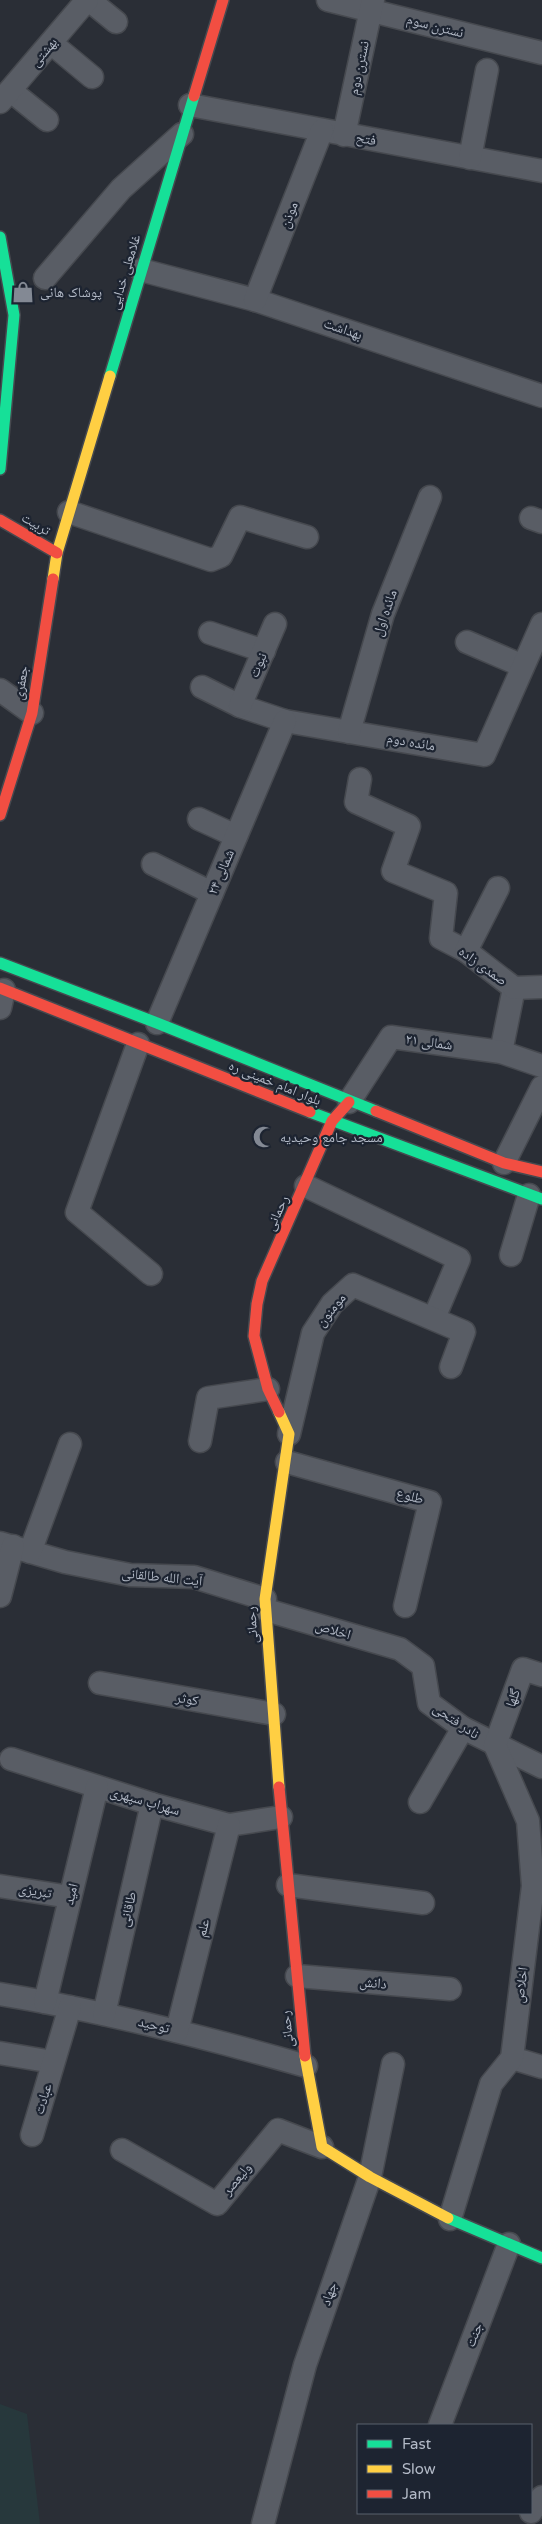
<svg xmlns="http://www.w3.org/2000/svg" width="542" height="2524" font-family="'Varela Round','Noto Naskh Arabic',sans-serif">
<rect width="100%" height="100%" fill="#2a2e36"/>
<path fill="#27383c" d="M 0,2404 L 27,2414 L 40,2524 L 0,2524 Z"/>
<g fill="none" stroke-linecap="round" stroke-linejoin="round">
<g stroke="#46494f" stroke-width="25">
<g id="street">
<path d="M 89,0 L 116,22"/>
<path d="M 328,0 L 542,53"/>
<path d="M 51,43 L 92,77"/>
<path d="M 11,91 L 47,120"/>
<path d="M 0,102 L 87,0"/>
<path d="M 190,105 L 542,171"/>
<path d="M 344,135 L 373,0"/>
<path d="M 470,158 L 487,70"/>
<path d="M 141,270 L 255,300 L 542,396"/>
<path d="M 45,278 L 121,189 L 182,134"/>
<path d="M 255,300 L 322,130"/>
<path d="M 69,512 L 211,560 L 221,556 L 240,517 L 307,537"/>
<path d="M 531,518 L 542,522"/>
<path d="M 210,633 L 264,651"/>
<path d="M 467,642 L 523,666"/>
<path d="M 202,687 L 240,706 L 285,721 L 484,755 L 542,624"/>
<path d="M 0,690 L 32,713"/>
<path d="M 240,706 L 275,624"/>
<path d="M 349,732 L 383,614 L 430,497"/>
<path d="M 360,779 L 356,802 L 409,826 L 393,871 L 446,893 L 441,938 L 466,951 L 514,988 L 501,1052"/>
<path d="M 199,819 L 236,836"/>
<path d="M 153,864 L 212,893"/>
<path d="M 466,951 L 498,888"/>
<path d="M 514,988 L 542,987"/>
<path d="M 0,1008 L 4,990"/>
<path d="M 157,1023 L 285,721"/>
<path d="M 138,1044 L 77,1212 L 151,1274"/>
<path d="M 349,1102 L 391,1037 L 501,1052 L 542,1066"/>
<path d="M 504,1163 L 542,1087"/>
<path d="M 306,1186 L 459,1259 L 434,1318"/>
<path d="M 511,1255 L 529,1195"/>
<path d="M 289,1434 L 313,1333 L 332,1304 L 353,1285 L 464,1332 L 451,1367"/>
<path d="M 200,1441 L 208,1398 L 268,1389"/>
<path d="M 287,1462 L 430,1502 L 405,1606"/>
<path d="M 0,1543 L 65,1562 L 130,1575 L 194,1577 L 265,1599"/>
<path d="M 30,1552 L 70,1444"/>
<path d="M 0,1596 L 13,1546"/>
<path d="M 266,1610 L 400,1649 L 423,1666 L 429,1703 L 463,1728 L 542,1767"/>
<path d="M 100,1683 L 274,1714"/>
<path d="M 11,1759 L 152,1804 L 229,1825 L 281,1817"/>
<path d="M 420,1802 L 463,1728"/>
<path d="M 288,1885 L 423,1903"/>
<path d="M 0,1886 L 70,1897"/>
<path d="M 297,1976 L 450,1989"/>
<path d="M 0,1994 C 104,2011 205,2037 306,2066"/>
<path d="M 45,2002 L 97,1787"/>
<path d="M 104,2014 L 152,1804"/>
<path d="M 177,2031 L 229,1825"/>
<path d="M 0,2053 L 53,2062"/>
<path d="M 512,2058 L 542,2067"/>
<path d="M 32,2135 L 70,2007"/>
<path d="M 122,2150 L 217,2204 L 278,2130 L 322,2147"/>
<path d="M 450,2219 L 491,2084 L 512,2058 L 533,1886 L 528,1821 L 495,1745 L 523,1669 L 542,1675"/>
<path d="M 440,2425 L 509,2244"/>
<path d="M 531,2512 L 542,2497"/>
<path d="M 263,2524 L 305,2365 L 370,2177 L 393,2064"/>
</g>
</g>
<g stroke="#46494f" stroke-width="14">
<g id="fast">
<path d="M 0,237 L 14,315 L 0,469"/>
<path d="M 110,376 L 194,96"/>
<path d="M 0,963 L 157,1023 L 376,1111"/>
<path d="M 310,1112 L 542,1199"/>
<path d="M 448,2218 L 542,2258"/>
</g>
</g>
<g stroke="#46494f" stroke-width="14">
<g id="slow">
<path d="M 53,579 L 57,553 L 110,376"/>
<path d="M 279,1412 L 289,1434 L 265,1599 L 279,1787"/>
<path d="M 305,2056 L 322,2147 L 370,2177 L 448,2218"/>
</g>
</g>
<g stroke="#46494f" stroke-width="14">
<g id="jam">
<path d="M 194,96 L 223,0"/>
<path d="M 0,520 L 57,553"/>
<path d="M 0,815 L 32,713 L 53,579"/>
<path d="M 0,988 L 310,1112"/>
<path d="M 376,1111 L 504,1163 L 542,1172"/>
<path d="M 279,1412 L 268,1389 L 254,1336 L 257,1304 L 262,1281 L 332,1121 L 349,1102"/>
<path d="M 279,1787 L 305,2056"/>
</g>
</g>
<use href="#street" stroke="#595d65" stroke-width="22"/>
<use href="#fast" stroke="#16e098" stroke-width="11"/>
<use href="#slow" stroke="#ffcf43" stroke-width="11"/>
<use href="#jam" stroke="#f24e42" stroke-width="11"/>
</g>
<defs>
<g id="shop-bare" transform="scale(1.725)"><path d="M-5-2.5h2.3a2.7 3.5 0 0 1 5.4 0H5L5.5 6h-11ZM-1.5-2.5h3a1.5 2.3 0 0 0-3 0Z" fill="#838994" stroke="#1d2431" stroke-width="2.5" paint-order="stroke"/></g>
<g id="mosque-bare" transform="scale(1.725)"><path d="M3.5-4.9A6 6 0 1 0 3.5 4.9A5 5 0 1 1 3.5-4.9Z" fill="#838994" stroke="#1d2431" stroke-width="2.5" paint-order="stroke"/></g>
</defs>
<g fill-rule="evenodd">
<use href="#shop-bare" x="23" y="292"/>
<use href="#mosque-bare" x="264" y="1137"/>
</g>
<g text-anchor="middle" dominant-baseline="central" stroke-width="4.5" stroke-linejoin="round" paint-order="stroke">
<g font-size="14" fill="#b3bac7" stroke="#1d2431">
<text transform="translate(435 26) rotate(14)">نسترن سوم</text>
<text transform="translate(44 52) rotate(-50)">بهشتی</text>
<text transform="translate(359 68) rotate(-78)">نسترن دوم</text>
<text transform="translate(366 139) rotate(10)">فتح</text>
<text transform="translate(289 215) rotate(-68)">موذن</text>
<text transform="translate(125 272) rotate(-73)">غلامعلی خدایی</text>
<text transform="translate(343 329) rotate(19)">بهداشت</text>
<text transform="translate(36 524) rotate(31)">تربیت</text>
<text transform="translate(385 613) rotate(-71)">مائده اول</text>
<text transform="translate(258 665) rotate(-67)">نبوت</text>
<text transform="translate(21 683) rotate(-81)">جعفری</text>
<text transform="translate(411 742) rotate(10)">مائده دوم</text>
<text transform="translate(221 872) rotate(-67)">۲۴ شمالی</text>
<text transform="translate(483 966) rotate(36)">صمدی زاده</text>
<text transform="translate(429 1042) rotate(8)">۲۱ شمالی</text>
<text transform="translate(275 1083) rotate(22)">بلوار امام خمینی ره</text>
<text transform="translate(277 1213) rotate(-65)">رحمانی</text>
<text transform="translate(331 1310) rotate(-51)">مومنون</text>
<text transform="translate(410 1496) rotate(16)">طلوع</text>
<text transform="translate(162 1577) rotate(6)">آیت الله طالقانی</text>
<text transform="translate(252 1625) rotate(-94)">رحمانی</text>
<text transform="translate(333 1630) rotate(16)">اخلاص</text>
<text transform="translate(513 1698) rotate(-70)">گلها</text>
<text transform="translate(187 1699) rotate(10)">کوثر</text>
<text transform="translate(456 1721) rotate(34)">نادر فتحی</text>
<text transform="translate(145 1801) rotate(16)">سهراب سپهری</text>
<text transform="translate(35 1891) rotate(9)">تبریزی</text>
<text transform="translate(71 1894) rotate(-76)">امید</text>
<text transform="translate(128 1909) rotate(-77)">طاقانی</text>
<text transform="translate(203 1928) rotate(-76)">علم</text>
<text transform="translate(373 1983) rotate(5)">دانش</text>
<text transform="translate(521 1985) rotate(-83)">اخلاص</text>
<text transform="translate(154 2025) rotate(13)">توحید</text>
<text transform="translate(287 2029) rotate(-96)">رحمانی</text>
<text transform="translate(43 2099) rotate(-73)">عبادت</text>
<text transform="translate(237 2179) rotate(-50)">ولیعصر</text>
<text transform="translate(329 2294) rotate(-71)">جهاد</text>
<text transform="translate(474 2335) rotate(-69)">جنت</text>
</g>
<g font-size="14" fill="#b3bac7" stroke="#1d2431" text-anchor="start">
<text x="40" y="292">پوشاک هانی</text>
<text x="280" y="1137">مسجد جامع وحیدیه</text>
</g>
</g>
<rect x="357" y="2424" width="175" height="90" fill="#1d2431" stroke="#59606d"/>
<rect x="367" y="2440" width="25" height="8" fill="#16e098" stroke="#59606d"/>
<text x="402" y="2449" font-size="15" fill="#b3bac7">Fast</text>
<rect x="367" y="2465" width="25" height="8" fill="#ffcf43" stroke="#59606d"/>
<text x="402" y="2474" font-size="15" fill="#b3bac7">Slow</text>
<rect x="367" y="2490" width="25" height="8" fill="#f24e42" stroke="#59606d"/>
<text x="402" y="2499" font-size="15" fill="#b3bac7">Jam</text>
</svg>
